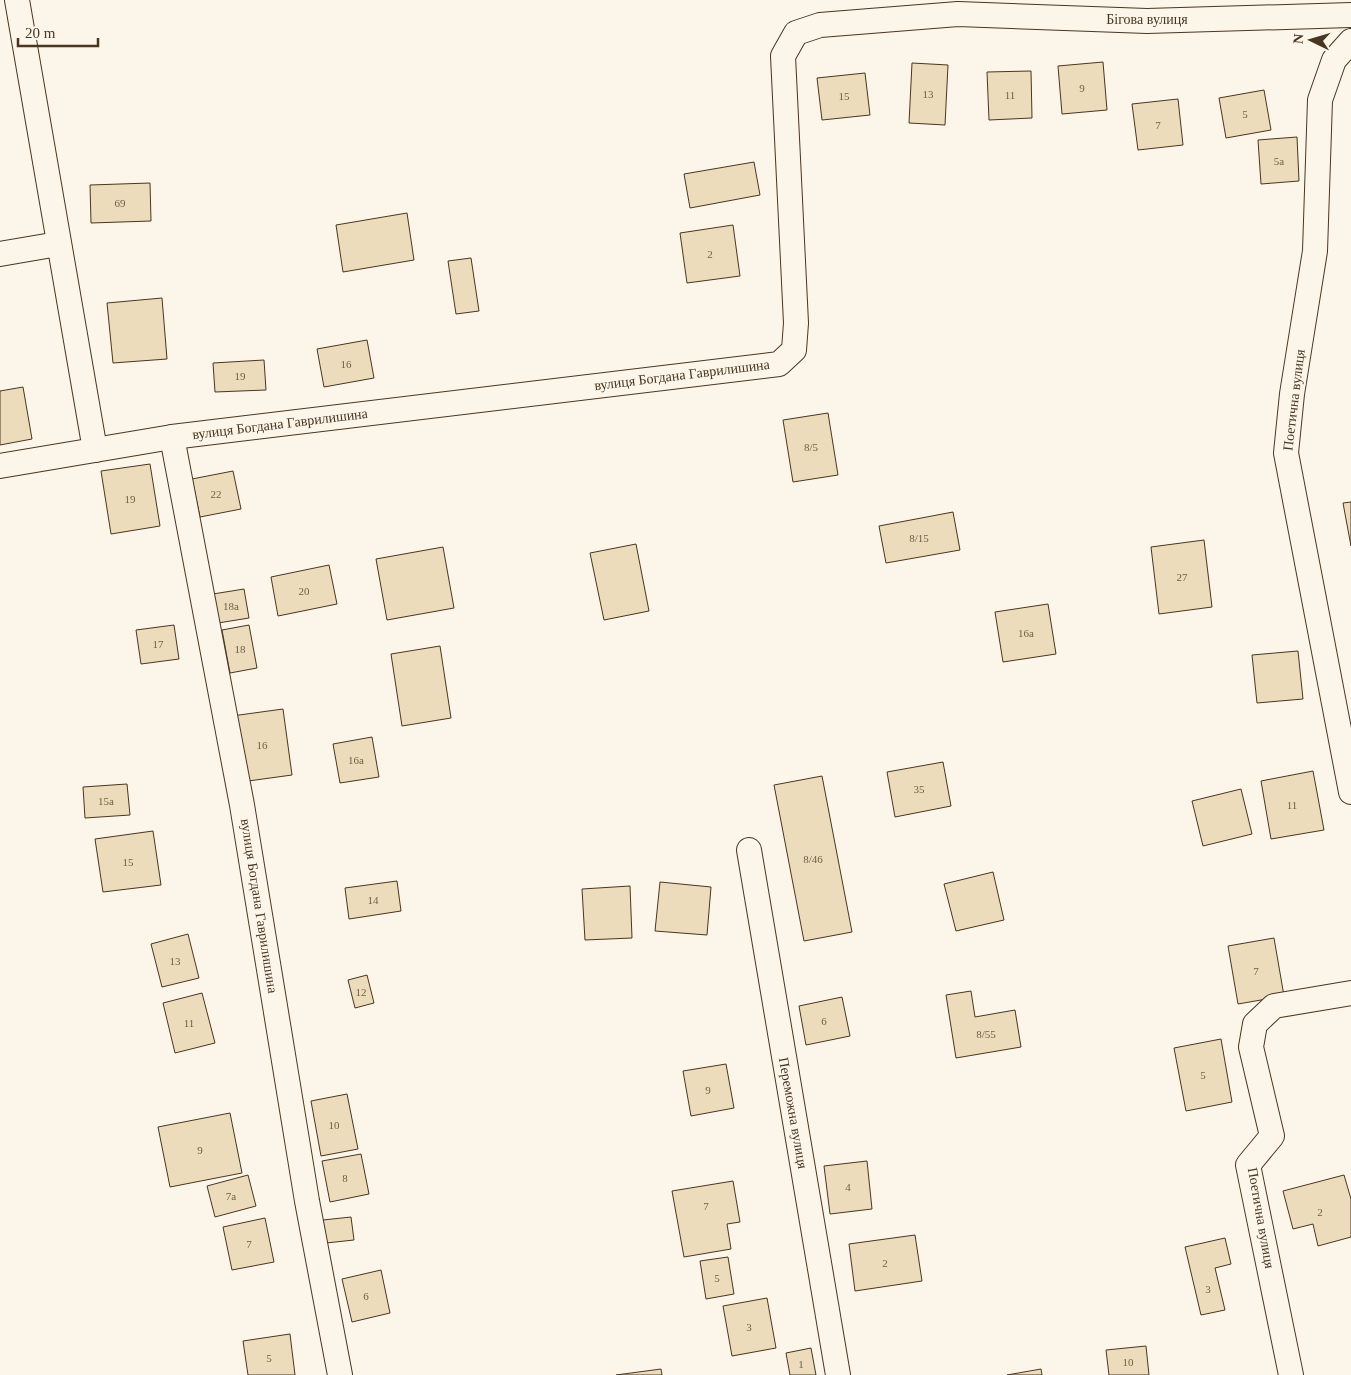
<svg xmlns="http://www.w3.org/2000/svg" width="1351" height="1375" font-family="Georgia,serif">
<rect width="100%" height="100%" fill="#fbf6e9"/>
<g fill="#ecdcbc" stroke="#4a3520">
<path d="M 1103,62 L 1107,110 L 1062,114 L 1058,66 Z"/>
<path d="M 912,63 L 948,65 L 945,125 L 909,123 Z"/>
<path d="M 1031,71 L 1032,118 L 989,120 L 987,72 Z"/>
<path d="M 865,73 L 870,115 L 822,120 L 817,78 Z"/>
<path d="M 1264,90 L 1271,130 L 1226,138 L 1219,98 Z"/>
<path d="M 1178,99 L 1183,145 L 1138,150 L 1132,104 Z"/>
<path d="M 1297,137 L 1299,181 L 1261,184 L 1258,140 Z"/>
<path d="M 754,162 L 760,195 L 690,208 L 684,174 Z"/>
<path d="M 150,183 L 151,221 L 91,223 L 90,185 Z"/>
<path d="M 407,213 L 414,260 L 343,272 L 336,225 Z"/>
<path d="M 733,225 L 740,276 L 687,283 L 680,233 Z"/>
<path d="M 471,258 L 479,311 L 456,314 L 448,261 Z"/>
<path d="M 162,298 L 167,359 L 113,363 L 107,303 Z"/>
<path d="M 367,340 L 374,378 L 324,387 L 317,349 Z"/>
<path d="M 264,360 L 266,390 L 215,392 L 213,363 Z"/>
<path d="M 23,387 L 32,439 L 0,445 L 0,391 Z"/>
<path d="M 828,413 L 838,475 L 793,482 L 783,420 Z"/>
<path d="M 150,464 L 160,526 L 111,534 L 101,471 Z"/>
<path d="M 233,471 L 241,509 L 200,517 L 192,479 Z"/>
<path d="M 1351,502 L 1351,546 L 1343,503 Z"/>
<path d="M 953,512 L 960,550 L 886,563 L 879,526 Z"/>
<path d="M 1204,540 L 1212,607 L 1159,614 L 1151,547 Z"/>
<path d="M 636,544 L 649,611 L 604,620 L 590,553 Z"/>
<path d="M 443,547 L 454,608 L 387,620 L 376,559 Z"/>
<path d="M 329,565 L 337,604 L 278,616 L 271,577 Z"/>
<path d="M 244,589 L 249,618 L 218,623 L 213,594 Z"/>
<path d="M 1048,604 L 1056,654 L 1003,662 L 995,612 Z"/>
<path d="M 174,625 L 179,659 L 141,664 L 136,630 Z"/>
<path d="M 249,625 L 257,668 L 230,673 L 222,630 Z"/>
<path d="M 440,646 L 451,718 L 402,726 L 391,654 Z"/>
<path d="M 1298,651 L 1303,699 L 1257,703 L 1252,655 Z"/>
<path d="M 283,709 L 292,775 L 241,782 L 232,716 Z"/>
<path d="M 372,737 L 379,777 L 340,783 L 333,744 Z"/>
<path d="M 943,762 L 951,806 L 895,817 L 887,772 Z"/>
<path d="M 1313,771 L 1324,830 L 1271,839 L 1261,781 Z"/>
<path d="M 822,776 L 852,932 L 804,941 L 774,785 Z"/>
<path d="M 127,784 L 130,815 L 85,818 L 83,787 Z"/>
<path d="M 1241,789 L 1252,834 L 1203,846 L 1192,801 Z"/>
<path d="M 153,831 L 161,885 L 103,892 L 95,839 Z"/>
<path d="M 993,872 L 1004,920 L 956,931 L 944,884 Z"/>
<path d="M 397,881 L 401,911 L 349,919 L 345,888 Z"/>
<path d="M 660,882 L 711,887 L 707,935 L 655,931 Z"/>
<path d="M 630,886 L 632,938 L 585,940 L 582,889 Z"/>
<path d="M 188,934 L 199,978 L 162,987 L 151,944 Z"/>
<path d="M 1274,938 L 1284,996 L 1238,1004 L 1228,946 Z"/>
<path d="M 367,975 L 374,1003 L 355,1008 L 348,980 Z"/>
<path d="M 971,991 L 975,1017 L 1015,1010 L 1021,1047 L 956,1058 L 946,995 Z"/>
<path d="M 202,993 L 215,1043 L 175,1053 L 163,1003 Z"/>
<path d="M 842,997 L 850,1036 L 806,1045 L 799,1006 Z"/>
<path d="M 1221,1039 L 1232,1102 L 1186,1111 L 1174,1048 Z"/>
<path d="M 726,1064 L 734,1108 L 691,1116 L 683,1071 Z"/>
<path d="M 347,1094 L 358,1149 L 321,1156 L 311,1101 Z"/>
<path d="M 230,1113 L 242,1173 L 170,1187 L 158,1127 Z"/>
<path d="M 361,1154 L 369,1194 L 330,1202 L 322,1161 Z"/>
<path d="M 867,1161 L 872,1209 L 830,1214 L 824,1166 Z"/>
<path d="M 248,1175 L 256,1206 L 215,1217 L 207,1186 Z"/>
<path d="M 1344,1175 L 1351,1199 L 1351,1237 L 1318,1246 L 1313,1224 L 1293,1229 L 1283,1191 Z"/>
<path d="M 733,1181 L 740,1222 L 727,1224 L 731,1249 L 684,1257 L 672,1191 Z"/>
<path d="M 351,1217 L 354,1240 L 326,1243 L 323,1220 Z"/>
<path d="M 265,1218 L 274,1262 L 232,1270 L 223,1227 Z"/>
<path d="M 915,1235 L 922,1281 L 855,1291 L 849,1244 Z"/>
<path d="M 1225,1238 L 1231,1264 L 1215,1268 L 1225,1310 L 1201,1315 L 1185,1247 Z"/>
<path d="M 728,1257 L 734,1294 L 706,1299 L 700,1261 Z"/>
<path d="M 381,1270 L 390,1313 L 352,1322 L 342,1279 Z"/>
<path d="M 767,1298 L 776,1348 L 732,1356 L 723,1306 Z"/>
<path d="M 290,1334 L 295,1375 L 248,1375 L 243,1341 Z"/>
<path d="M 1146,1346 L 1149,1375 L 1109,1375 L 1106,1350 Z"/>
<path d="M 811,1348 L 816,1375 L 790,1375 L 786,1353 Z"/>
<path d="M 661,1369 L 662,1375 L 616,1375 Z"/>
<path d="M 1041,1369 L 1042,1375 L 1007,1375 Z"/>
</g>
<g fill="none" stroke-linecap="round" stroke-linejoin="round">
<g stroke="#4a3520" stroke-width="26">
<g id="street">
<path d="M 17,0 L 95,450"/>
<path d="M 1351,41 L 1334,60 L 1320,100 L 1315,251 L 1292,394 L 1286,453 L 1351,792"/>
<path d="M 0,254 L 58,244"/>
<path d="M 172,437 L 242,805 L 307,1201 L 340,1375"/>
<path d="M 0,466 L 172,437 L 779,364 L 794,350 L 796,323 L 783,56 L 796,33 L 820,25 L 958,14 L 1147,21 L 1351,15"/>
<path d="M 749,850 L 838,1375"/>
<path d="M 1291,1375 L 1248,1165 L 1272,1136 L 1251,1047 L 1255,1024 L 1274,1006 L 1351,993"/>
</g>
</g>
<use href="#street" stroke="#fbf6e9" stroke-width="24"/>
</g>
<g text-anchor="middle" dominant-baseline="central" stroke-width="4" stroke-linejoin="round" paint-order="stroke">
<g font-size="11" fill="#725f47">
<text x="1082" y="88">9</text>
<text x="928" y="94">13</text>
<text x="1010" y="95">11</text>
<text x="844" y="96">15</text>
<text x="1245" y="114">5</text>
<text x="1158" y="125">7</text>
<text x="1279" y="161">5а</text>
<text x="120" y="203">69</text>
<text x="710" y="254">2</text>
<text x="346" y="364">16</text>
<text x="240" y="376">19</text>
<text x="811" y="447">8/5</text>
<text x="216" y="494">22</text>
<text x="130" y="499">19</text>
<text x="919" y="538">8/15</text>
<text x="1182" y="577">27</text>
<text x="304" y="591">20</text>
<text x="231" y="606">18а</text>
<text x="1026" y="633">16а</text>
<text x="158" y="644">17</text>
<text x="240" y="649">18</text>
<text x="262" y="745">16</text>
<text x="356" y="760">16а</text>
<text x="919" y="789">35</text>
<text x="106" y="801">15а</text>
<text x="1292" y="805">11</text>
<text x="813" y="859">8/46</text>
<text x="128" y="862">15</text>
<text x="373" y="900">14</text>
<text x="175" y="961">13</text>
<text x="1256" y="971">7</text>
<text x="361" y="992">12</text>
<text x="824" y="1021">6</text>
<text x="189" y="1023">11</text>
<text x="986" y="1034">8/55</text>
<text x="1203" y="1075">5</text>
<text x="708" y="1090">9</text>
<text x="334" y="1125">10</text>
<text x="200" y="1150">9</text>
<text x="345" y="1178">8</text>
<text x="848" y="1187">4</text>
<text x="231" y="1196">7а</text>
<text x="706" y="1206">7</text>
<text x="1320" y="1212">2</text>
<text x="249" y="1244">7</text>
<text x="885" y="1263">2</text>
<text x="717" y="1278">5</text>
<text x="1208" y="1289">3</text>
<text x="366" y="1296">6</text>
<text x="749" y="1327">3</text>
<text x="269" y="1358">5</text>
<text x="1128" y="1362">10</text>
<text x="801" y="1364">1</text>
</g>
<g font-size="14" fill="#4a3520" stroke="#fbf6e9">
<text x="1147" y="19">Бігова вулиця</text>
<text transform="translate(682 375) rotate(-7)">вулиця Богдана Гаврилишина</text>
<text transform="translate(1294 400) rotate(-83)">Поетична вулиця</text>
<text transform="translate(280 424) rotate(-7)">вулиця Богдана Гаврилишина</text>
<text transform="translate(259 906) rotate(81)">вулиця Богдана Гаврилишина</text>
<text transform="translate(793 1113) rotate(80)">Переможна вулиця</text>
<text transform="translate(1261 1218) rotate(80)">Поетична вулиця</text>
</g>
</g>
<g transform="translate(1311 40) rotate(275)" stroke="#fbf6e9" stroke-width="4" paint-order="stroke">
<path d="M0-4L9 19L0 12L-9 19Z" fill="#4a3520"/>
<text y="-8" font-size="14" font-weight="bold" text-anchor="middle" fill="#4a3520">N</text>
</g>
<path d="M18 38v8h80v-8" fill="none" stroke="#4a3520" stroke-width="2.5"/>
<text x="25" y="38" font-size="15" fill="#4a3520" stroke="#fbf6e9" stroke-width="4" paint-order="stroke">20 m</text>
</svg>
